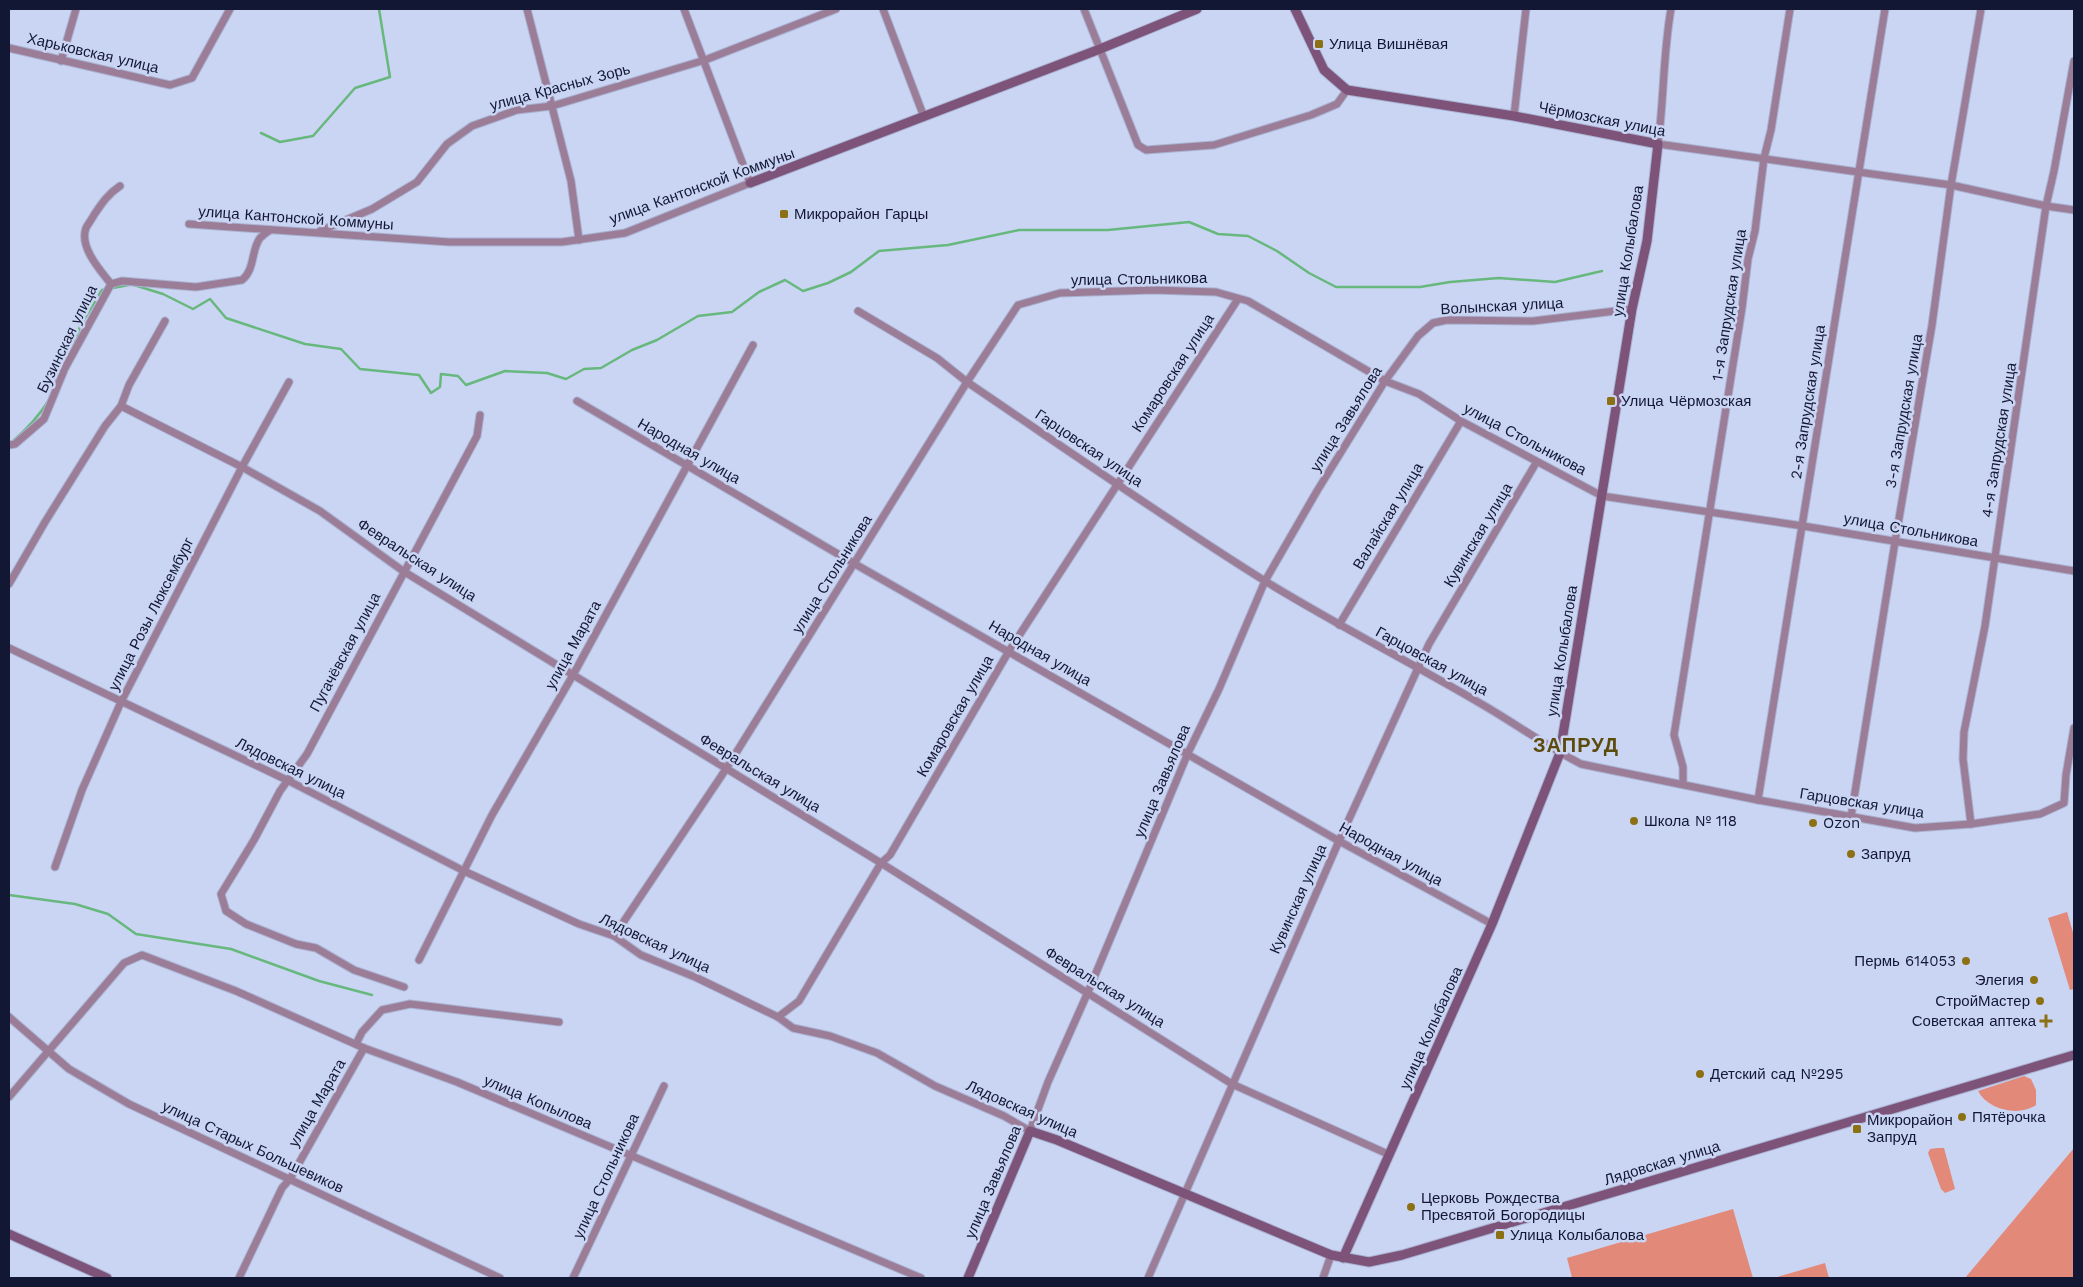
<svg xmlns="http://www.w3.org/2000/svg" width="2083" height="1287" font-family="'Work Sans',sans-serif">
<rect width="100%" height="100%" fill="#cad4f3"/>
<g fill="#e28979">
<path d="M 2067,912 L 2074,936 L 2074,989 L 2070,990 L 2048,918 Z"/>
<path d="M 2024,1076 L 2031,1079 L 2036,1090 L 2036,1105 C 2019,1117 1988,1110 1978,1091 Z"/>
<path d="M 1938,1148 L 1944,1148 L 1955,1189 L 1945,1193 L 1941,1189 L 1928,1153 L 1930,1149 Z"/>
<path d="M 2074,1148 L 2074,1278 L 1965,1278 Z"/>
<path d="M 1733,1209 L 1753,1278 L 1572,1278 L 1567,1258 Z"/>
<path d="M 1825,1263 L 1829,1278 L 1774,1278 Z"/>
</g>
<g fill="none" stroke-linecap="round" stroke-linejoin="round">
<g stroke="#67b87d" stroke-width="2.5">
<path d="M 261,133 L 280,142 L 313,136 L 355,88 L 390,77 L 379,9"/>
<path d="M 134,285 L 163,294 L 193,309 L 210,299 L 226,318 L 305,344 L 341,349 L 360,369 L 419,375 L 431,393 L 440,387 L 441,374 L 458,376 L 466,385 L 505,371 L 547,373 L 566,379 L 584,369 L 601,368 L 632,350 L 657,340 L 698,316 L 732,312 L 759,292 L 785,280 L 803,291 L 828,283 L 851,272 L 879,251 L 948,245 L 1019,230 L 1108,230 L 1189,222 L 1218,234 L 1248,236 L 1277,251 L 1309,273 L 1336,287 L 1420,287 L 1450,282 L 1499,278 L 1555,282 L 1602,271"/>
<path d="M 56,381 L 65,354 L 76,340 L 80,326 L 102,290 L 129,285"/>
<path d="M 12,442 C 26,430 39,416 49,400"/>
<path d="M 9,895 L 75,904 L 108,914 L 136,934 L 231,949 L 319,981 L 372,995"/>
</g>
<g stroke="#a9b2d1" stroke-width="9">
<g id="street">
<path d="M 527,9 L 571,181 L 579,240"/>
<path d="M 883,9 L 924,117"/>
<path d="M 1084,9 L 1138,145 L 1146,150 L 1214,145 L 1311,115 L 1337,104 L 1347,90"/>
<path d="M 1671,9 C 1663,54 1664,99 1658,144 L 1951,185 L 2046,206 L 2074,210"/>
<path d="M 9,48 L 170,85 L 192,78 L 230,9"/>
<path d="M 61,61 L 76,9"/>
<path d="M 1514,116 L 1526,9"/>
<path d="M 189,224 L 449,242 L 562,242 L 625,233 L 750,183 L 684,9"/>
<path d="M 320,231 L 372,209 L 417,182 L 447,144 L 472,126 L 517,110 L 552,106 L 705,60 L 836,9"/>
<path d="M 111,284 L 122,281 L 196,287 L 242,280 C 255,270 251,250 260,238 C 263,235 267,232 270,230"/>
<path d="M 111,284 C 100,270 79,247 86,228 C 88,224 92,219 94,215 C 102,203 108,194 120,186"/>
<path d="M 858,311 L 937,358 L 967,382 C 1066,449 1164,518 1265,581 C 1335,624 1408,661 1478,702 C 1513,722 1546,746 1581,764 L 1758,800 L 1915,828 L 1971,824 L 2040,814 L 2064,803 L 2066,775 L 2074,728"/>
<path d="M 577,401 L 855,564 L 1339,841 L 1492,924"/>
<path d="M 121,406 L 242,467 L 320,511 L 403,571 L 881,863 L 1232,1084 L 1390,1155"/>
<path d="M 9,445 L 15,444 L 44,419 L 65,368 L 111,284"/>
<path d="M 9,584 L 45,522 L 105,426 L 121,406 L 129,385 L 165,321"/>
<path d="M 1339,625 L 1461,421"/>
<path d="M 9,648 L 289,781 L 464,871 L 579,924 L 614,936 L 641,955 L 695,977 L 778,1017 L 793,1028 L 830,1036 L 877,1053 L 935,1086 L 1004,1116 L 1030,1131 L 1048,1082 L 1088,992 L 1188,753 L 1219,689 L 1265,581 L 1317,491 L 1385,381 L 1418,336 L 1433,323 L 1447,320 L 1533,321 L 1632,309"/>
<path d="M 1683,784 L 1683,767 L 1674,735 L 1742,308 L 1748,259 L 1755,231 L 1764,158 L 1771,130 L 1790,9"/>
<path d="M 1758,800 L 1885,9"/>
<path d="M 1851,817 L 1895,542 L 1932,325 L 1951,185 L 1981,9"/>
<path d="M 1971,824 L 1963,759 L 1964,732 L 1985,626 L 2046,206 L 2054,171 L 2074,61"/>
<path d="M 55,867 L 82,790 L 121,702 L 242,467 L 289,382"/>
<path d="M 614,936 L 726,769 L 967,382 L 1018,305 L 1060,293 L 1153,290 L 1216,292 L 1248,301 L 1385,381 L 1419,394 L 1461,421 L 1602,496 L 1803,526 L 2074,571"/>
<path d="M 419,960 L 492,815 L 573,675 L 753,345"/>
<path d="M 404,987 L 354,970 L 316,948 L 296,944 L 246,924 L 226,911 L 221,894 L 254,840 L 280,791 L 307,754 L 477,436 L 480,415"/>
<path d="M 9,1017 L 69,1069 L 129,1104 L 500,1278"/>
<path d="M 778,1017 L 799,1001 L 881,863 L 890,855 L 1009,651 L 1238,299"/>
<path d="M 356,1044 L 362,1032 L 382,1010 L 410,1004 L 559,1022"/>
<path d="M 9,1097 L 124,963 L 142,955 L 236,991 L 364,1048 L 457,1082 L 921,1278"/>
<path d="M 239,1278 L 282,1188 L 290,1179 L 364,1048"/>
<path d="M 573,1278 L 664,1086"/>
<path d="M 1148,1278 L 1339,841 L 1429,644 L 1536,463"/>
<path d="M 1323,1278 L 1331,1255"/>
</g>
</g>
<g stroke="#a9b2d1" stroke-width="11">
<g id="secondary">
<path d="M 1295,9 L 1324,70 L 1347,90 L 1514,116 L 1658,144 L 1647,241 L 1632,309 L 1560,753 L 1492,924 L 1343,1258"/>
<path d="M 750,183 L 1100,49 L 1197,9"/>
<path d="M 9,1234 L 107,1278"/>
<path d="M 968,1278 L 1030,1131 L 1057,1140 L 1331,1255 L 1369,1262 L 1402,1255 L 2074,1055"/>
</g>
</g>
<use href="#street" stroke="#9c7d97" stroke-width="7"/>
<use href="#secondary" stroke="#7e5379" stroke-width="9"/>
</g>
<g fill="#8c7114" stroke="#cad4f3" stroke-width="2">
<rect x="1314" y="39" width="10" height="10" rx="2.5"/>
<rect x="779" y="209" width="10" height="10" rx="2.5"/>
<rect x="1606" y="396" width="10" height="10" rx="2.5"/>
<circle cx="1634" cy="821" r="5"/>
<circle cx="1813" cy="823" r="5"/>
<circle cx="1851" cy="854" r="5"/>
<circle cx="1966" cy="961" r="5"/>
<circle cx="2034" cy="980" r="5"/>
<circle cx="2040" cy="1001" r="5"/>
<path d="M2043.5 1013.5h5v5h5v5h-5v5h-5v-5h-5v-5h5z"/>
<circle cx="1700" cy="1074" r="5"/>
<circle cx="1962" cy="1117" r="5"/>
<rect x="1852" y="1124" width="10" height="10" rx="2.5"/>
<circle cx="1411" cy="1207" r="5"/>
<rect x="1495" y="1230" width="10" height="10" rx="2.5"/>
</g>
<g text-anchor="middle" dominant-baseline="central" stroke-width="5" stroke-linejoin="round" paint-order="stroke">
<g font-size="15" fill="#121834" stroke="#cad4f3" text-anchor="start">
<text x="1329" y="44">Улица Вишнёвая</text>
<text x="794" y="214">Микрорайон Гарцы</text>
<text x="1621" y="401">Улица Чёрмозская</text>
<text x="1644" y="821">Школа № 118</text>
<text x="1823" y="823">Ozon</text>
<text x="1861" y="854">Запруд</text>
<text x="1956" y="961" text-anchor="end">Пермь 614053</text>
<text x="2024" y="980" text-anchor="end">Элегия</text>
<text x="2030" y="1001" text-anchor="end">СтройМастер</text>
<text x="2036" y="1021" text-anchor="end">Советская аптека</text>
<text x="1710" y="1074">Детский сад №295</text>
<text x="1972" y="1117">Пятёрочка</text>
<text x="1867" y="1120">Микрорайон<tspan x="1867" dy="17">Запруд</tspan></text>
<text x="1421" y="1198">Церковь Рождества<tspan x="1421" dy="17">Пресвятой Богородицы</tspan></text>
<text x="1510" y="1235">Улица Колыбалова</text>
</g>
<g font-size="15" fill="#121834" stroke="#cad4f3">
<text transform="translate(93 53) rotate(13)">Харьковская улица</text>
<text transform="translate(560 87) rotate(-15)">улица Красных Зорь</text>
<text transform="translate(1602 119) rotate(11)">Чёрмозская улица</text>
<text transform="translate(702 186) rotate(-20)">улица Кантонской Коммуны</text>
<text transform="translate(296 218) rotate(4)">улица Кантонской Коммуны</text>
<text transform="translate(1628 251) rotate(-81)">улица Колыбалова</text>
<text transform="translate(1139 279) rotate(-1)">улица Стольникова</text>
<text transform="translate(1729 305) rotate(-81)">1-я Запрудская улица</text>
<text transform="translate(1502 306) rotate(-3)">Волынская улица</text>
<text transform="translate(67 339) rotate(-64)">Бузинская улица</text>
<text transform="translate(1173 373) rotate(-57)">Комаровская улица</text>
<text transform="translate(1808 402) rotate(-81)">2-я Запрудская улица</text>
<text transform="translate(1904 411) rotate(-80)">3-я Запрудская улица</text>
<text transform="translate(1346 419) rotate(-58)">улица Завьялова</text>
<text transform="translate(1525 439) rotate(28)">улица Стольникова</text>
<text transform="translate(1999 440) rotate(-81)">4-я Запрудская улица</text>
<text transform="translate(1089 448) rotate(34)">Гарцовская улица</text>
<text transform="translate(689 451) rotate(30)">Народная улица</text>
<text transform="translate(1388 516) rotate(-59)">Валайская улица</text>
<text transform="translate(1911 530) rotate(10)">улица Стольникова</text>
<text transform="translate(1478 535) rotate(-59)">Кувинская улица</text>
<text transform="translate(417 560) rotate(33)">Февральская улица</text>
<text transform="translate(832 574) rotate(-58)">улица Стольникова</text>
<text transform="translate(151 614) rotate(-63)">улица Розы Люксембург</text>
<text transform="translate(573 645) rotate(-61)">улица Марата</text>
<text transform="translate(1562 651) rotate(-81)">улица Колыбалова</text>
<text transform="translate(345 652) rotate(-62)">Пугачёвская улица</text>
<text transform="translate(1040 653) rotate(30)">Народная улица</text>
<text transform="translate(1432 661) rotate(29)">Гарцовская улица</text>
<text transform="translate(955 716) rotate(-60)">Комаровская улица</text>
<text transform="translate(291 768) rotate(26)">Лядовская улица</text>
<text transform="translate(760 773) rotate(31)">Февральская улица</text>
<text transform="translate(1162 781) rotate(-67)">улица Завьялова</text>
<text transform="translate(1862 803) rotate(9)">Гарцовская улица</text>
<text transform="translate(1391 854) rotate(29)">Народная улица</text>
<text transform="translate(1298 899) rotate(-66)">Кувинская улица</text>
<text transform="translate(655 943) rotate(25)">Лядовская улица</text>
<text transform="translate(1105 987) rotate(32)">Февральская улица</text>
<text transform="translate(1431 1028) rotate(-66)">улица Колыбалова</text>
<text transform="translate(538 1102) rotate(23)">улица Копылова</text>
<text transform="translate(317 1103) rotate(-60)">улица Марата</text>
<text transform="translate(1022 1109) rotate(24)">Лядовская улица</text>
<text transform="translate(253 1147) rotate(25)">улица Старых Большевиков</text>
<text transform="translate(1662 1163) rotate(-17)">Лядовская улица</text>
<text transform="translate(606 1176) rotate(-65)">улица Стольникова</text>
<text transform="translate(993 1182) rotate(-67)">улица Завьялова</text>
</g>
<g font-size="20" font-weight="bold" letter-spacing="1" fill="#5d4b0c" stroke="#cad4f3">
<text x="1576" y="745">ЗАПРУД</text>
</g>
</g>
<rect width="2083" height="1287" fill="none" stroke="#121834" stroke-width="20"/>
</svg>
